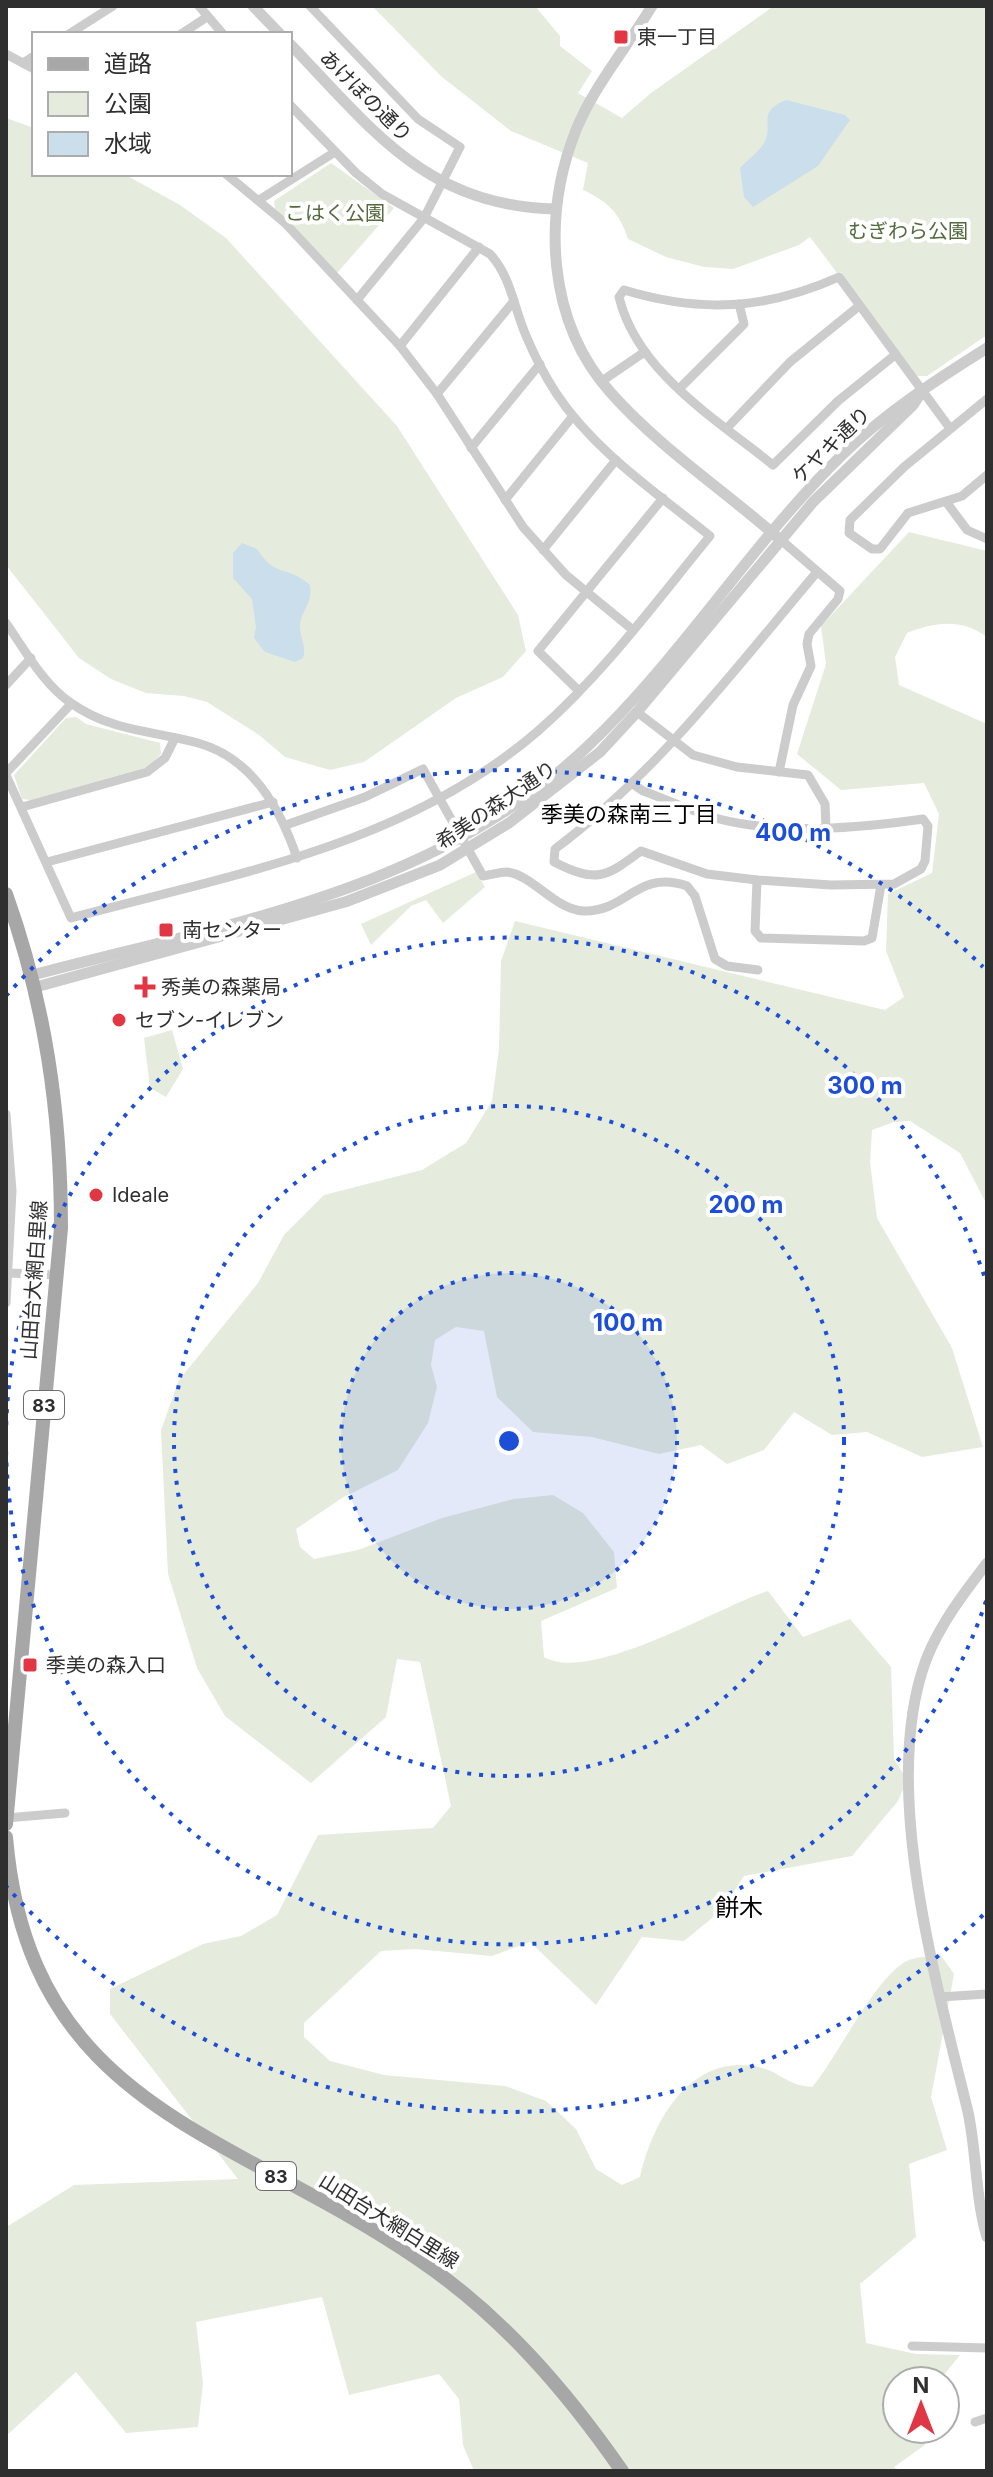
<svg xmlns="http://www.w3.org/2000/svg" width="993" height="2477" font-family="Inter,'Noto Sans JP',sans-serif">
<rect width="100%" height="100%" fill="#fff"/>
<g fill="#e5ecdd">
<path d="M 372,6 L 535,6 L 560,36 L 560,46 L 592,71 L 578,93 L 622,118 L 651,93 L 774,6 L 987,6 L 987,335 L 927,376 L 917,376 L 841,272 L 837,273 L 810,237 L 799,245 L 733,269 L 704,267 L 666,257 L 628,239 C 620,213 607,201 583,190 L 588,163 L 511,131 L 442,77 Z"/>
<path d="M 6,118 L 34,128 L 34,174 L 124,174 L 180,205 L 226,238 L 397,426 L 518,615 L 526,651 L 503,677 L 456,698 L 364,762 L 330,770 L 285,757 L 259,735 L 207,702 L 184,696 L 146,693 L 111,679 L 79,658 L 6,565 Z"/>
<path d="M 331,163 L 394,208 L 337,273 L 275,209 L 274,201 Z"/>
<path d="M 909,532 L 987,551 L 987,637 C 962,618 934,622 907,633 L 895,657 L 899,685 L 987,724 L 987,1205 L 960,1153 L 910,1121 L 894,1122 L 872,1130 L 870,1162 L 877,1218 L 952,1348 L 983,1447 L 922,1457 L 867,1432 L 832,1435 L 794,1412 L 764,1450 L 727,1464 L 701,1445 L 659,1454 L 592,1437 L 533,1432 L 497,1397 L 484,1331 L 456,1327 L 435,1340 L 431,1365 L 437,1387 L 428,1423 L 398,1470 L 342,1498 L 296,1529 L 300,1547 L 314,1559 L 358,1550 L 442,1518 L 514,1499 L 553,1495 L 583,1513 L 614,1552 L 617,1588 L 541,1621 L 544,1657 C 591,1684 716,1608 768,1591 L 803,1637 L 850,1619 L 891,1667 L 894,1759 L 907,1780 L 898,1801 L 852,1856 L 744,1876 L 722,1910 L 684,1941 L 642,1937 L 596,2005 L 530,1942 L 492,1956 L 415,1949 L 381,1951 L 304,2023 L 304,2037 L 330,2061 L 384,2075 L 505,2086 L 546,2101 L 576,2129 L 596,2169 L 622,2185 L 640,2177 C 653,2120 692,2050 762,2068 C 782,2073 786,2085 812,2087 C 838,2057 876,1974 909,1960 C 918,1957 930,1956 940,1954 L 954,1974 L 931,2097 L 947,2150 L 909,2164 L 916,2237 L 860,2284 L 866,2343 L 916,2354 L 960,2355 L 939,2381 L 897,2381 L 897,2429 L 927,2429 L 925,2445 L 894,2467 L 899,2471 L 474,2471 L 463,2445 L 459,2399 L 439,2374 L 349,2395 L 322,2297 L 196,2322 L 203,2383 L 198,2427 L 126,2433 L 76,2372 L 6,2436 L 6,2224 L 8,2226 L 74,2185 L 238,2179 L 110,2014 L 110,1989 L 203,1944 L 241,1936 L 277,1915 L 318,1835 L 433,1828 L 451,1806 L 420,1662 L 397,1659 L 386,1717 L 311,1783 L 225,1716 L 197,1668 L 168,1574 L 161,1430 L 179,1380 L 258,1283 L 284,1235 L 324,1195 L 422,1170 L 466,1143 L 492,1101 L 499,1049 L 501,961 L 515,921 L 885,1010 L 904,997 L 886,951 L 888,894 L 932,873 L 939,814 L 924,783 L 841,790 L 797,754 L 826,664 L 821,626 Z"/>
<path d="M 76,717 L 86,724 L 160,743 L 161,754 L 148,767 L 31,800 L 22,799 L 14,775 L 66,718 Z"/>
<path d="M 476,872 L 485,887 L 443,923 L 426,900 L 411,906 L 371,945 L 361,924 Z"/>
<path d="M 172,1030 L 183,1069 L 166,1097 L 150,1088 L 144,1038 Z"/>
</g>
<g fill="#cadeeb">
<path d="M 786,100 L 845,115 L 850,120 L 818,166 L 753,207 L 744,197 L 740,168 C 747,160 759,152 764,143 C 775,123 755,113 786,100 Z"/>
<path d="M 242,543 L 257,549 C 276,579 286,564 310,585 C 313,603 302,609 300,624 C 299,637 307,645 303,658 L 295,662 L 265,652 L 254,638 L 256,627 L 252,599 L 233,578 L 233,553 Z"/>
</g>
<g fill="none" stroke-linecap="round" stroke-linejoin="round">
<g stroke="#ccc" stroke-width="9">
<path d="M 199,6 L 223,34"/>
<path d="M 310,6 L 418,119 L 460,147 L 424,218 L 357,300"/>
<path d="M 69,34 L 113,6"/>
<path d="M 181,34 L 207,17"/>
<path d="M 6,54 L 34,69"/>
<path d="M 23,63 L 34,56"/>
<path d="M 226,174 L 285,223 L 400,346 L 437,394 L 523,527 L 566,575 L 633,630"/>
<path d="M 259,200 L 335,152"/>
<path d="M 400,346 L 479,247"/>
<path d="M 895,355 L 838,401 L 773,465 C 716,419 637,372 619,297 L 624,290 C 700,313 765,310 839,277 L 949,427"/>
<path d="M 602,381 L 643,353"/>
<path d="M 680,388 L 744,324 L 739,304"/>
<path d="M 437,394 L 514,301"/>
<path d="M 987,399 L 904,467 L 850,520 L 849,533 L 872,549 L 880,549 L 908,513 L 962,496 L 987,475"/>
<path d="M 727,428 L 790,362 L 859,306"/>
<path d="M 471,448 L 540,364"/>
<path d="M 505,500 L 573,416"/>
<path d="M 947,503 L 967,530 L 987,539"/>
<path d="M 543,550 L 616,460"/>
<path d="M 6,623 C 25,650 43,684 71,703 C 110,731 153,731 198,743 C 252,758 280,808 297,858"/>
<path d="M 6,685 L 31,658"/>
<path d="M 579,691 L 538,651 L 663,498"/>
<path d="M 637,712 L 693,755 L 737,767 L 808,775 L 825,804 L 826,828"/>
<path d="M 779,772 L 793,705 L 811,666 L 807,644 L 809,634 L 838,599 L 840,591 L 781,540"/>
<path d="M 6,773 L 71,704"/>
<path d="M 6,775 L 71,918 C 234,874 406,845 538,731 C 603,674 655,603 710,536 C 657,493 594,451 556,393 C 545,376 535,357 527,338 C 514,310 512,278 490,254 L 382,194 L 356,173 L 290,105"/>
<path d="M 633,784 L 643,791 C 668,800 693,812 719,819 C 782,835 859,828 923,819 L 928,826 L 925,861 L 921,869 L 894,884 L 831,885 L 757,880 L 707,874 L 641,851 C 605,878 596,883 554,862 L 555,849 C 658,772 735,669 817,572"/>
<path d="M 22,807 L 147,772 L 165,758 L 175,738"/>
<path d="M 286,825 L 365,797 L 423,769 L 483,876 C 490,875 500,872 507,872 C 533,875 555,910 584,911 C 627,912 637,869 687,886 L 695,896 L 715,959 L 727,966 L 758,970"/>
<path d="M 47,862 L 273,802"/>
<path d="M 757,880 L 755,931 L 761,938 L 864,941 L 872,938 L 881,885"/>
<path d="M 6,1114 L 12,1191 L 6,1303"/>
<path d="M 9,1273 L 56,1275"/>
<path d="M 6,1818 L 65,1813"/>
<path d="M 940,1997 L 987,1994"/>
<path d="M 912,2346 L 987,2348"/>
<path d="M 975,2422 L 987,2418"/>
</g>
<g stroke="#ccc" stroke-width="11">
<path d="M 253,6 L 280,34"/>
<path d="M 652,6 C 627,47 594,86 576,130 C 542,216 547,322 611,393 C 659,447 722,489 776,536"/>
<path d="M 290,44 C 373,130 426,206 556,209"/>
<path d="M 33,975 C 229,923 436,891 588,746 C 682,657 750,545 842,455 C 885,413 936,380 987,348"/>
<path d="M 36,987 L 345,902 L 440,865 L 509,823 L 600,752 L 637,712 L 813,502 L 913,405 L 921,393"/>
<path d="M 987,1563 C 964,1593 940,1624 926,1660 C 879,1787 937,1984 968,2112 C 977,2154 975,2197 987,2237"/>
</g>
<g stroke="#a7a7a7" stroke-width="14">
<path d="M 6,894 C 45,1003 61,1111 61,1228 L 6,1824"/>
<path d="M 6,1837 C 29,2108 230,2130 418,2259 C 501,2315 565,2389 622,2471"/>
</g>
</g>
<circle cx="509" cy="1441" r="168" fill="#1d4ed8" fill-opacity=".12"/>
<g fill="none" stroke="#1d4ed8" stroke-width="4" stroke-dasharray="4 8">
<circle cx="509" cy="1441" r="168"/>
<circle cx="509" cy="1441" r="335"/>
<path d="M986 1601A503 503 0 0 1 6 1445M6 1437A503 503 0 0 1 986 1281"/>
<path d="M983 1915A671 671 0 0 1 6 1886M6 996A671 671 0 0 1 983 967"/>
</g>
<g fill="#e13643" stroke="#fff" stroke-width="3">
<rect x="613" y="29" width="16" height="16" rx="4"/>
<rect x="158" y="922" width="16" height="16" rx="4"/>
<path d="M141 975h8v8h8v8h-8v8h-8v-8h-8v-8h8z"/>
<circle cx="119" cy="1020" r="8"/>
<circle cx="96" cy="1195" r="8"/>
<rect x="22" y="1657" width="16" height="16" rx="4"/>
</g>
<g text-anchor="middle" dominant-baseline="central" stroke-width="8" stroke-linejoin="round" paint-order="stroke">
<g fill="#fff" stroke="#6d6d6d" stroke-width="2">
<rect x="24" y="1391" width="40" height="28" rx="6"/>
<rect x="256" y="2162" width="40" height="28" rx="6"/>
</g>
<g font-size="18" font-weight="bold" fill="#2f2f2f">
<text x="44" y="1405">83</text>
<text x="276" y="2176">83</text>
</g>
<g font-size="20" fill="#2f2f2f" stroke="#fff" text-anchor="start">
<text x="637" y="37">東一丁目</text>
<text x="182" y="930">南センター</text>
<text x="161" y="987">秀美の森薬局</text>
<text x="135" y="1020">セブン-イレブン</text>
<text x="112" y="1195">Ideale</text>
<text x="46" y="1665">季美の森入口</text>
</g>
<g font-size="20" fill="#2f2f2f" stroke="#fff">
<text transform="translate(366 96) rotate(45)">あけぼの通り</text>
<text transform="translate(831 445) rotate(-44)">ケヤキ通り</text>
<text transform="translate(496 805) rotate(-34)">希美の森大通り</text>
<text transform="translate(34 1280) rotate(-86)">山田台大網白里線</text>
<text transform="translate(389 2221) rotate(32)">山田台大網白里線</text>
</g>
<g font-size="20" fill="#526a3d" stroke="#fff">
<text x="335" y="213">こはく公園</text>
<text x="908" y="231">むぎわら公園</text>
</g>
<g font-size="22" fill="#000" stroke="#fff">
<text x="629" y="814">季美の森南三丁目</text>
</g>
<g font-size="24" fill="#000" stroke="#fff">
<text x="739" y="1907">餅木</text>
</g>
</g>
<circle cx="509" cy="1441" r="12" fill="#1d4ed8" stroke="#fff" stroke-width="4"/>
<g font-size="24" text-anchor="middle" font-weight="bold" fill="#1d4ed8" stroke="#fff" stroke-width="8" stroke-linejoin="round" paint-order="stroke">
<text x="793" y="841">400 m</text>
<text x="865" y="1094">300 m</text>
<text x="746" y="1213">200 m</text>
<text x="628" y="1331">100 m</text>
</g>
<rect width="993" height="2477" fill="none" stroke="#2f2f2f" stroke-width="16"/>
<rect x="32" y="32" width="260" height="144" fill="#ffffff" stroke="#acacac" stroke-width="2"/>
<rect x="48" y="58" width="40" height="12" fill="#a7a7a7" stroke="#acacac" stroke-width="2"/>
<text x="104" y="72" font-size="24" fill="#2f2f2f">道路</text>
<rect x="48" y="92" width="40" height="24" fill="#e5ecdd" stroke="#acacac" stroke-width="2"/>
<text x="104" y="112" font-size="24" fill="#2f2f2f">公園</text>
<rect x="48" y="132" width="40" height="24" fill="#cadeeb" stroke="#acacac" stroke-width="2"/>
<text x="104" y="152" font-size="24" fill="#2f2f2f">水域</text>
<g transform="translate(921 2405)"><circle r="38" fill="#ffffff" stroke="#acacac" stroke-width="2"/>
<path d="M0-6L14 30L0 20L-14 30Z" fill="#e13643"/>
<text y="-12" font-size="22" font-weight="bold" text-anchor="middle" fill="#2f2f2f">N</text>
</g>
</svg>
